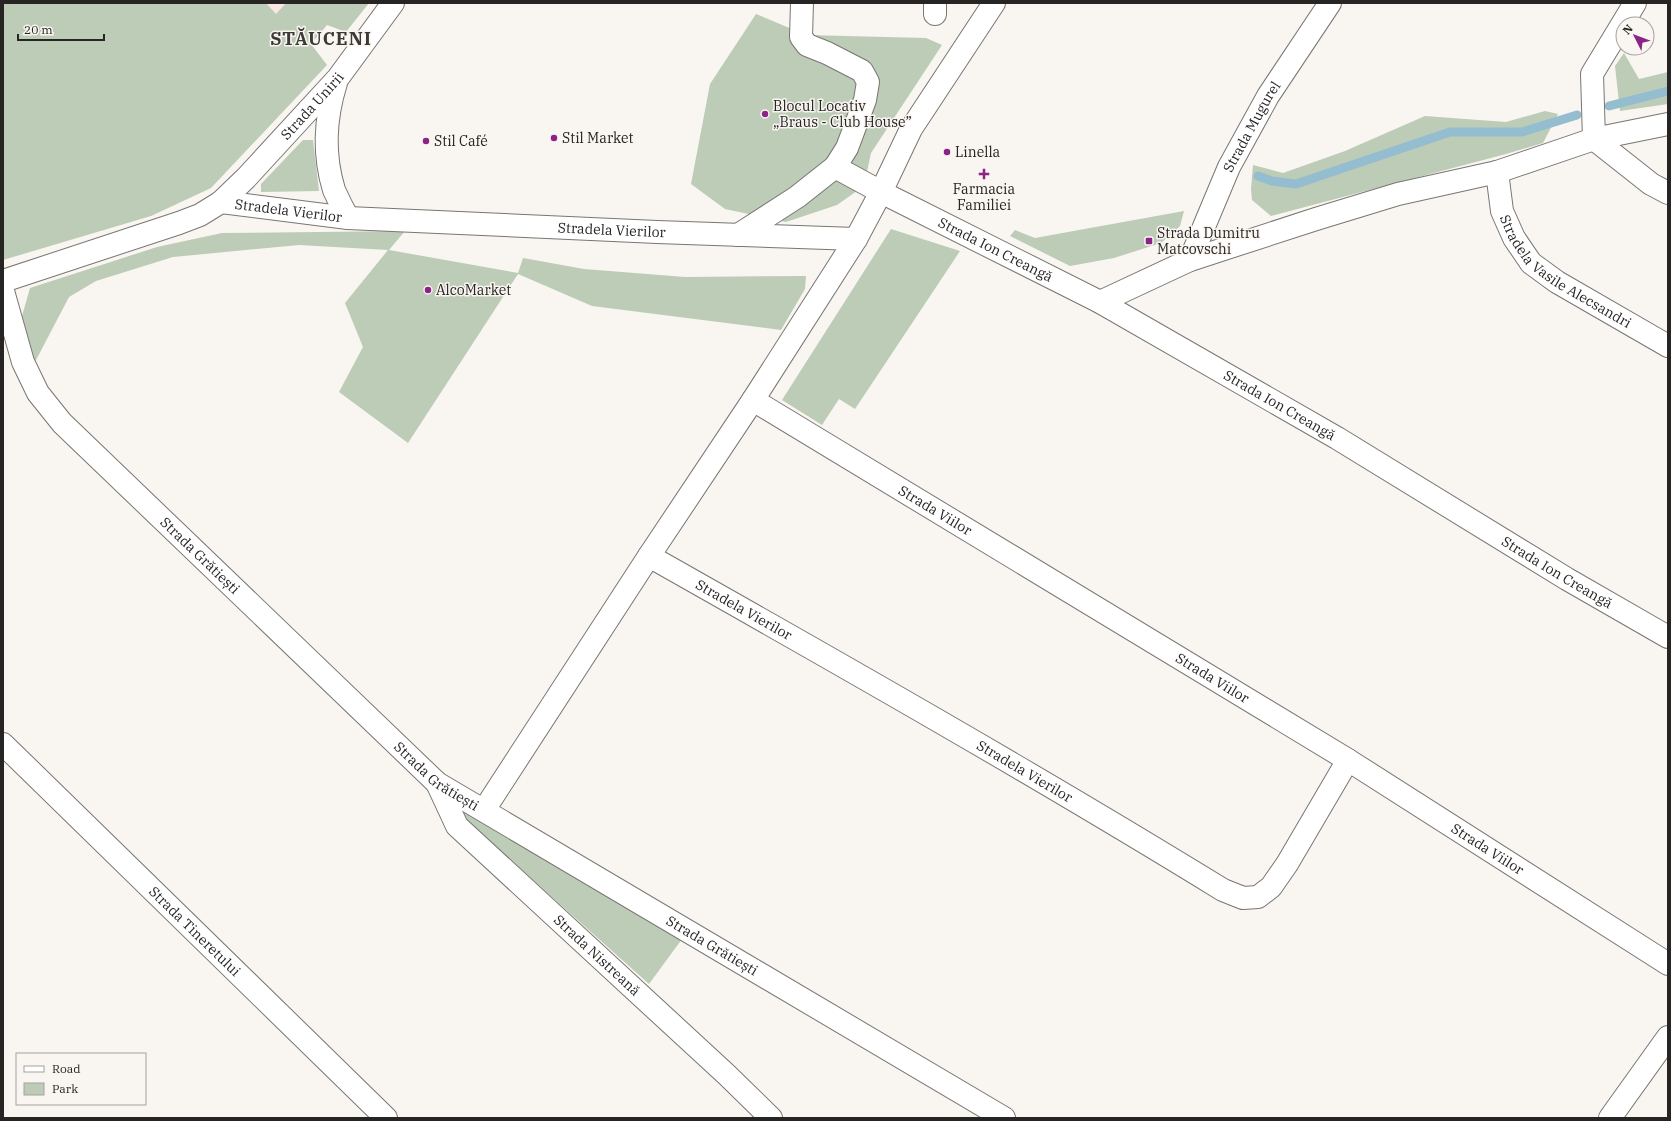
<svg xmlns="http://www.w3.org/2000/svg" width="1671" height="1121" font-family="'IBM Plex Serif',serif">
<rect width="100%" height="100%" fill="#f9f5f1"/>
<path fill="#fbe6e2" d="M 266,3 L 286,3 L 276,14 Z"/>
<g fill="#bcccb7">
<path d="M 3,3 L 266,3 L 276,14 L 286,3 L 369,3 L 346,32 L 327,25 L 311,44 L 327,65 L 211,188 L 151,216 L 3,260 Z"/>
<path d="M 756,14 L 806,35 L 926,38 L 942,45 L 871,153 L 864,186 L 837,205 L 786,222 L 725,209 L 691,184 L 710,84 Z"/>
<path d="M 1624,53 L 1639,79 L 1668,72 L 1668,104 L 1620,111 L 1615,66 Z"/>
<path d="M 1545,111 L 1558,114 L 1543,143 L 1506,154 L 1271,216 L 1252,200 L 1251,189 L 1253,165 L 1283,173 L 1345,151 L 1425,116 L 1506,122 Z"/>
<path d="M 303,140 L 313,140 L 319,191 L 261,192 L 261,184 Z"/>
<path d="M 1184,211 L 1180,226 L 1161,243 L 1114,258 L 1070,266 L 1010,236 L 1015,230 L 1035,238 Z"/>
<path d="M 891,229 L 960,251 L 855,409 L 839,399 L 822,425 L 782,400 Z"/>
<path d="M 405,231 L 389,250 L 518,273 L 523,258 L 584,269 L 685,277 L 806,276 L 805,289 L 781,330 L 592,306 L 518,274 L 408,443 L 339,392 L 363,347 L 345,303 L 388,250 L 299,245 L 173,257 L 96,281 L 69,297 L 35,362 L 22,316 L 30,288 L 157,247 L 222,233 Z"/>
<path d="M 461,807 L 682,939 L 649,984 L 466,820 Z"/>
</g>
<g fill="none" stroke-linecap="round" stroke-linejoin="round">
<g stroke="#95bdd0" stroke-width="9">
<path d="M 1609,106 L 1668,91"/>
<path d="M 1258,176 L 1272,181 L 1296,184 L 1450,132 L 1522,132 L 1577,115"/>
</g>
<g stroke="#797672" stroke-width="24">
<g id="minor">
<path id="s1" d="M 802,3 L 801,37 L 807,45 L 827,53 L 862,71 L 868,82 L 865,100 L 847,148 L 835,167 L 881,192 L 1100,302 L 1337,438 L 1567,579 L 1668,637"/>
<path d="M 935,3 L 935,14"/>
<path d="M 336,83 C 325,118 323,154 334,190 C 338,199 343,209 348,218"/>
<path d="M 1594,139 L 1592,74 L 1635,3"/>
<path d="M 1594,139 L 1651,184 L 1668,193"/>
<path id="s2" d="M 1497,172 L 1502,211 L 1514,238 L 1531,263 L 1557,282 L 1668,346"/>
<path id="s3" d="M 221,202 L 348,218 L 657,232 L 856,239"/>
<path d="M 738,235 L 797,197 L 835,167"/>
<path id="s4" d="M 1190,260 L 1229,167 L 1268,96 L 1330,3"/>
<path id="s5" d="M 3,281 L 179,223 L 200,215 L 221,202 L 246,178 L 338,78 L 393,3"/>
<path id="s6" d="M 3,291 L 23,362 L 38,393 L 62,423 L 437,783 L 1004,1118"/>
<path d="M 1100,302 L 1190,260 L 1316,219 L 1398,194 L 1497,172 L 1594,139 L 1668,124"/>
<path id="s7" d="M 753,400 L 1348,760 L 1668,964"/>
<path id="s8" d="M 649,556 C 842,665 1034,774 1223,890 L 1243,898 L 1258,897 L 1271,887 L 1287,864 L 1348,760"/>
<path id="s9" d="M 3,744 L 386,1118"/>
<path id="s10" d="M 437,783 L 457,826 L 727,1075 L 771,1118"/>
<path d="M 484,810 L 649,556 L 753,400 L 856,239 L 881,192 L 911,129 L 994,3"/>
<path d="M 1610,1118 L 1668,1037"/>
</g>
</g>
<use href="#minor" stroke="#fff" stroke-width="22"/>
</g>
<g fill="#8b2389" stroke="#f9f5f1" stroke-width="1.5">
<circle cx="765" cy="114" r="4"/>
<circle cx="554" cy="138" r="4"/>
<circle cx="426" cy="141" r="4"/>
<circle cx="947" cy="152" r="4"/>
<path d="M982 168h4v4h4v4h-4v4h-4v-4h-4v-4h4z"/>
<rect x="1145" y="237" width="8" height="8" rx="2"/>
<circle cx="428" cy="290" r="4"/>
</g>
<g text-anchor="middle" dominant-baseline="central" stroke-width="3" stroke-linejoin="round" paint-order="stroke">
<g font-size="14" fill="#272524" stroke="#f9f5f1">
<text stroke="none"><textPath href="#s5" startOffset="365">Strada Unirii</textPath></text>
<text stroke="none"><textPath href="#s4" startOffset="147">Strada Mugurel</textPath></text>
<text stroke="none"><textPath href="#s3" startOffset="68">Stradela Vierilor</textPath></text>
<text stroke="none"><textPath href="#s3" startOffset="392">Stradela Vierilor</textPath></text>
<text stroke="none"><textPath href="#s1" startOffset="390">Strada Ion Creangă</textPath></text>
<text stroke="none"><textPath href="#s2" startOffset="130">Stradela Vasile Alecsandri</textPath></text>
<text stroke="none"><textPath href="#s1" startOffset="714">Strada Ion Creangă</textPath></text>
<text stroke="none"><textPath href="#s7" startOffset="213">Strada Viilor</textPath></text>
<text stroke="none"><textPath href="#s6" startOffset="338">Strada Grătiești</textPath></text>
<text stroke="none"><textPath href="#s1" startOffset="1038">Strada Ion Creangă</textPath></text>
<text stroke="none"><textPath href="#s8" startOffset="109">Stradela Vierilor</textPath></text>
<text stroke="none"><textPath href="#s7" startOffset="537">Strada Viilor</textPath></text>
<text stroke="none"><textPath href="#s8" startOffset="433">Stradela Vierilor</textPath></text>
<text stroke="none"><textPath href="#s6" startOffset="662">Strada Grătiești</textPath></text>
<text stroke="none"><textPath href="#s7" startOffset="861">Strada Viilor</textPath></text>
<text stroke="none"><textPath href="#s9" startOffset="268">Strada Tineretului</textPath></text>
<text stroke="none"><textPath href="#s6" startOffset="986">Strada Grătiești</textPath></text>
<text stroke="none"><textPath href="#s10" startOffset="238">Strada Nistreană</textPath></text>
</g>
<g font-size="14" fill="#272524" stroke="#f9f5f1" text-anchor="start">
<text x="773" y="106">Blocul Locativ<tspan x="773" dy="16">„Braus - Club House”</tspan></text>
<text x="562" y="138">Stil Market</text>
<text x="434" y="141">Stil Café</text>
<text x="955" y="152">Linella</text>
<text x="984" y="189" text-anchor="middle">Farmacia<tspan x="984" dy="16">Familiei</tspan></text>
<text x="1157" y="233">Strada Dumitru<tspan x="1157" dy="16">Matcovschi</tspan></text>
<text x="436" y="290">AlcoMarket</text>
</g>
<g font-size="18" font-weight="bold" letter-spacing="1" fill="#3c3a36" stroke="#f9f5f1">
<text x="321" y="38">STĂUCENI</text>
</g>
</g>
<rect width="1671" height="1121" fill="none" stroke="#272524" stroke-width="8"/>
<rect x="16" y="1053" width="130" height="52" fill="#f9f5f1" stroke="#a5a29f"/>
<rect x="24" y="1066" width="20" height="6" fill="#ffffff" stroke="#a5a29f"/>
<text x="52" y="1073" font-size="12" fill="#272524">Road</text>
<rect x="24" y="1083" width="20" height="12" fill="#bcccb7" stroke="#a5a29f"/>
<text x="52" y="1093" font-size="12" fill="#272524">Park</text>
<g transform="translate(1635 36) rotate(312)"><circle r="19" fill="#f9f5f1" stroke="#a5a29f"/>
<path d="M0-3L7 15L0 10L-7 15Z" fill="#8b2389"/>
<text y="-6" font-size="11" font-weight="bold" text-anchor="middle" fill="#272524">N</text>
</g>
<path d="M18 34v6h86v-6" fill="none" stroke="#272524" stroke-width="2"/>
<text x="24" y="34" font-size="12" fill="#272524" stroke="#f9f5f1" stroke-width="3" paint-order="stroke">20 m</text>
</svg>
